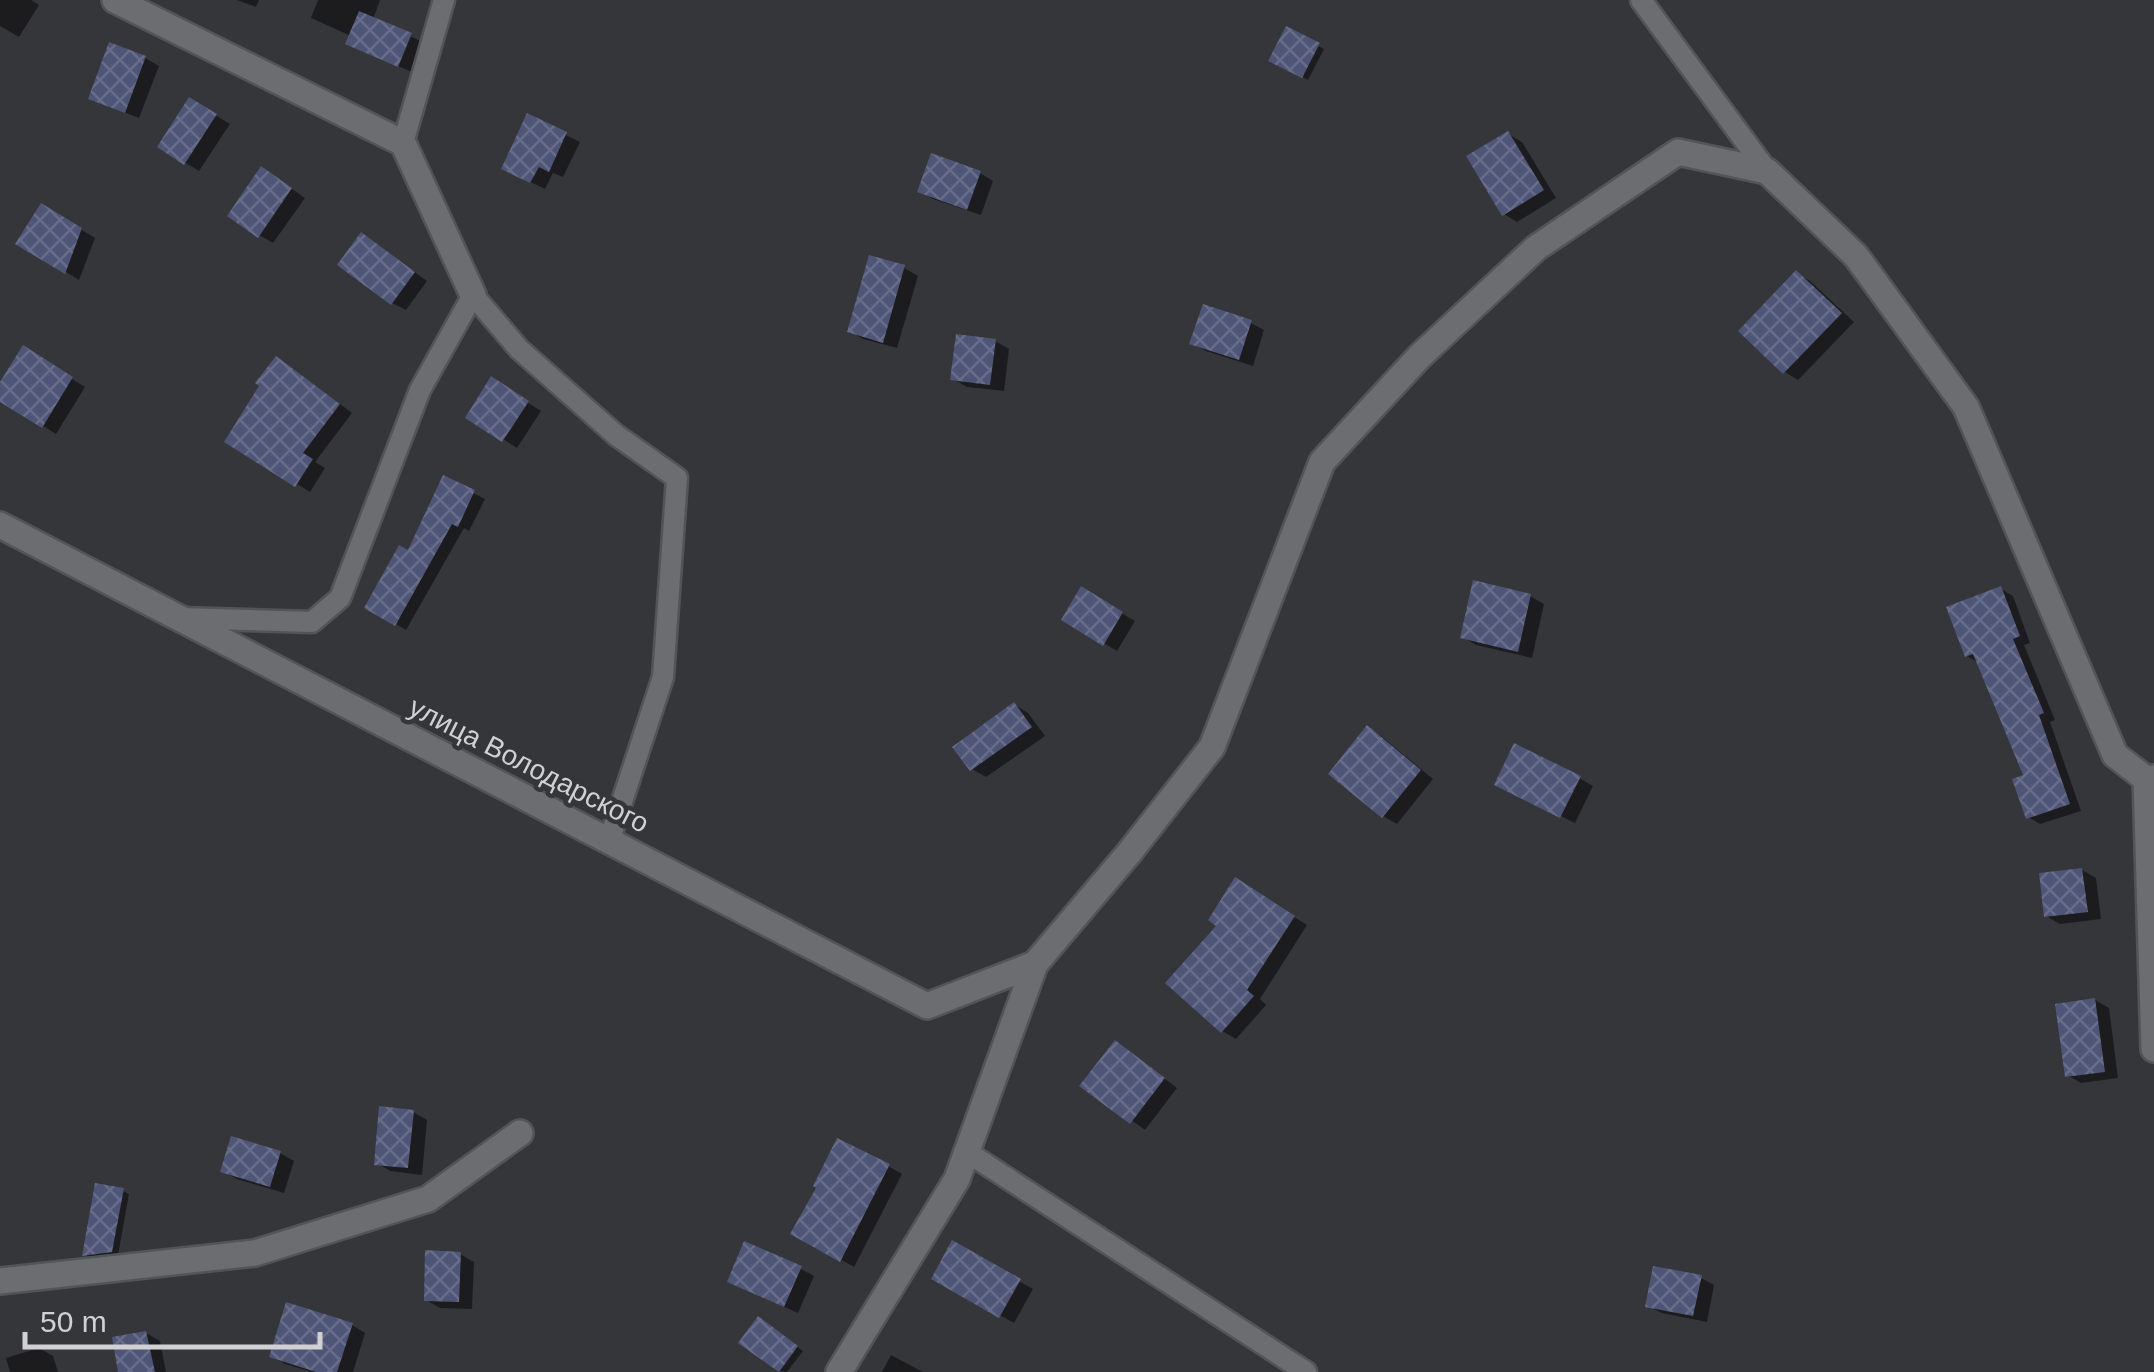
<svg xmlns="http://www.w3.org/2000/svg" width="2154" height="1372" font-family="Arial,sans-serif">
<defs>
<pattern id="building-cross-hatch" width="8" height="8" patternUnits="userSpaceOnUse" patternTransform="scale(2.5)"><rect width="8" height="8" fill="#4e5576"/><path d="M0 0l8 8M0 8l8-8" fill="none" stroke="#666c89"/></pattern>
</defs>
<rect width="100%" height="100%" fill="#35363a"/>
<g fill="#0007">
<path d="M 0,0 L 31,0 L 39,5 L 19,37 L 0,26 Z"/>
<path d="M 237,0 L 259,0 L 256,7 Z"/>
<path d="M 318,0 L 380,0 L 373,19 L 425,43 L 412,72 L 362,51 L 351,36 L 311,18 Z"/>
<path d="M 1287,30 L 1324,49 L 1308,80 L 1271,60 Z"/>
<path d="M 111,45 L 145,58 L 159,66 L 139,118 L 105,105 Z"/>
<path d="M 190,100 L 230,124 L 199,171 L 160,147 Z"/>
<path d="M 529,117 L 580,142 L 563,177 L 553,173 L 545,189 L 518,176 Z"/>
<path d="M 1508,134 L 1522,142 L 1556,198 L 1517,222 L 1504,214 Z"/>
<path d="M 980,173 L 993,181 L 981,215 L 933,199 L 920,191 Z"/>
<path d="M 275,177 L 305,198 L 273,243 L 259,235 Z"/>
<path d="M 42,206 L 95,238 L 79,280 L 19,243 Z"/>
<path d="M 375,243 L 427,281 L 406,310 L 392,303 Z"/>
<path d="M 904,268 L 918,276 L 897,348 L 863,339 L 850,331 Z"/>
<path d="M 1797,273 L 1810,281 L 1854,322 L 1798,380 L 1785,372 L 1742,331 Z"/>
<path d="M 1251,323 L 1264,330 L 1253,366 L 1206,351 L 1192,343 Z"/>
<path d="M 995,341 L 1009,349 L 1004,391 L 967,387 L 953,379 Z"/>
<path d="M 23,349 L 85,387 L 56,434 L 0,399 L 0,387 Z"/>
<path d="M 290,367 L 352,413 L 315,462 L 325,468 L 310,492 L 228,441 Z"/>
<path d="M 505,388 L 541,411 L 517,448 L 468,417 Z"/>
<path d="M 444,478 L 485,499 L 469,531 L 464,528 L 406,630 L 367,607 L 409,554 Z"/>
<path d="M 2001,589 L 2013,596 L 2030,643 L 2024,645 L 2055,720 L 2050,722 L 2081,811 L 2040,824 L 2028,817 L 2026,777 L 1979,663 L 1967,656 Z"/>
<path d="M 1082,590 L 1135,621 L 1117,651 L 1064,619 Z"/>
<path d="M 1530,596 L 1544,604 L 1532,658 L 1476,645 L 1463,637 Z"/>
<path d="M 1015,705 L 1028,713 L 1045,736 L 986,777 L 972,769 Z"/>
<path d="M 1368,728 L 1381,736 L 1433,779 L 1397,824 L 1383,816 Z"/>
<path d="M 1579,778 L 1593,786 L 1575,823 L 1511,792 Z"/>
<path d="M 2082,870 L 2096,878 L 2101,919 L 2060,924 L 2046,916 Z"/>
<path d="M 1249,889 L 1307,925 L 1260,999 L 1266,1005 L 1236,1039 L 1222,1031 Z"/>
<path d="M 2095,1000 L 2109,1008 L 2118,1078 L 2081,1083 L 2067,1075 Z"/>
<path d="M 1129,1051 L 1177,1088 L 1145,1130 L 1083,1085 Z"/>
<path d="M 413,1112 L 427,1120 L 422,1175 L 390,1171 L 377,1163 Z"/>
<path d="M 280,1153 L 294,1161 L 284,1193 L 237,1179 L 223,1171 Z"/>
<path d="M 888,1166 L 902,1174 L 854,1267 L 794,1233 Z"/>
<path d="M 123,1191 L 129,1194 L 118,1255 L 90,1258 L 85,1254 Z"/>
<path d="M 953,1244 L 1033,1289 L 1014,1323 L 934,1278 Z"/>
<path d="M 460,1254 L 474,1262 L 472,1309 L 440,1308 L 426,1300 Z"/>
<path d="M 801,1269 L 814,1276 L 798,1313 L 744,1289 Z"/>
<path d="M 1701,1278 L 1714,1285 L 1707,1322 L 1662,1313 L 1648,1306 Z"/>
<path d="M 765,1323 L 803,1351 L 787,1372 L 780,1371 Z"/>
<path d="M 352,1325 L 365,1333 L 353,1372 L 312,1372 L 285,1364 L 272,1356 Z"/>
<path d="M 146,1333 L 160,1341 L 166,1372 L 121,1372 Z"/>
<path d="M 39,1348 L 53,1356 L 58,1372 L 10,1372 L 6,1358 Z"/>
<path d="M 891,1355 L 923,1372 L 882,1372 Z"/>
</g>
<g fill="url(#building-cross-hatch)">
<path d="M 359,11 L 412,33 L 398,67 L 345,44 Z"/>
<path d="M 1286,26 L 1320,43 L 1302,78 L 1268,61 Z"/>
<path d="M 109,42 L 146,56 L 125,113 L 88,99 Z"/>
<path d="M 189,97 L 217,114 L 184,165 L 157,147 Z"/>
<path d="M 527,113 L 567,132 L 549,172 L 539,167 L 530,183 L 501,169 Z"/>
<path d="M 1508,131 L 1544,190 L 1502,216 L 1466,156 Z"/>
<path d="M 931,153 L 981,171 L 967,210 L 917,192 Z"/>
<path d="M 261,166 L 292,188 L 258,238 L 227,216 Z"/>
<path d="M 41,203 L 82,228 L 65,274 L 15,244 Z"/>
<path d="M 361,232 L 415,272 L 391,305 L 337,265 Z"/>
<path d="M 869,255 L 905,265 L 883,343 L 847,332 Z"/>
<path d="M 1796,270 L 1842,313 L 1783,374 L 1738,331 Z"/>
<path d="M 1203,304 L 1252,320 L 1239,360 L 1189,344 Z"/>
<path d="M 956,334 L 996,339 L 990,385 L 950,380 Z"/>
<path d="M 23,345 L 73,377 L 42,428 L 0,402 L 0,382 Z"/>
<path d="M 276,356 L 340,404 L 303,453 L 313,459 L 295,487 L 224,442 L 259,386 L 255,383 Z"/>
<path d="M 491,376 L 529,401 L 502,442 L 465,418 Z"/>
<path d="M 443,475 L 475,490 L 458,527 L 452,524 L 395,626 L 364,608 L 399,545 L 408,550 Z"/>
<path d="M 1473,580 L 1531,594 L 1518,652 L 1460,638 Z"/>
<path d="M 1081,586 L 1123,612 L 1103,646 L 1061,620 Z"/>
<path d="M 2001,586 L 2020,636 L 2013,639 L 2044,713 L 2039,715 L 2070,804 L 2026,819 L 2012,779 L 2023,775 L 1973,654 L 1965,657 L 1946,607 Z"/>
<path d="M 1014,702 L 1032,727 L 970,771 L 952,747 Z"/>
<path d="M 1367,725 L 1421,770 L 1382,818 L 1328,774 Z"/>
<path d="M 1514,743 L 1581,776 L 1560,818 L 1494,785 Z"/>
<path d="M 2082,868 L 2088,912 L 2044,917 L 2039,873 Z"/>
<path d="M 1235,877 L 1295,916 L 1247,990 L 1254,996 L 1221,1033 L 1165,983 L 1216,926 L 1208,920 Z"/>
<path d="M 2095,998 L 2105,1072 L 2065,1077 L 2055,1004 Z"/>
<path d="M 1115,1040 L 1165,1078 L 1130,1124 L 1079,1086 Z"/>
<path d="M 379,1106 L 414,1110 L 408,1168 L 374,1165 Z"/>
<path d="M 231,1136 L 281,1151 L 270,1187 L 220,1172 Z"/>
<path d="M 837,1138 L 890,1164 L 840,1262 L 790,1234 L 816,1188 L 813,1186 Z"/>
<path d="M 95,1183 L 124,1188 L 112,1252 L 82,1256 Z"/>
<path d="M 952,1240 L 1021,1279 L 999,1318 L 931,1279 Z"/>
<path d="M 744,1241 L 802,1266 L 784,1307 L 727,1282 Z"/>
<path d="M 425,1250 L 461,1252 L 459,1302 L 424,1301 Z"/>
<path d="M 1653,1266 L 1702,1275 L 1693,1316 L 1645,1307 Z"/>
<path d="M 286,1302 L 353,1323 L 337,1372 L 316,1372 L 269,1357 Z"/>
<path d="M 758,1316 L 798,1346 L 779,1372 L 738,1343 Z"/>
<path d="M 146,1331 L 155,1372 L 118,1372 L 112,1337 Z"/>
</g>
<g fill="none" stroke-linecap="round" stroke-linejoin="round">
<g stroke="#535456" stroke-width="25">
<g id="service">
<path d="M 1641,0 L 1767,171"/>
<path d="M 403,143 L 444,0"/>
<path d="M 180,618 L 312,622 L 340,598 L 420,390 L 473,295 L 519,349 L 616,435 L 677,478 L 663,677 L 609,841"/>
<path d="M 967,1152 L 1306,1372"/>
</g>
</g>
<g stroke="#535456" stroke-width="30">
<g id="minor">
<path d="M 115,0 L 403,143 L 473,295"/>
<path d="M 2146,779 L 2154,1049"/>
<path d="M 0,1281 L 255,1253 L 428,1199 L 520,1133"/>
<path d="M 839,1372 L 957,1179 L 1035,964"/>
</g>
</g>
<g stroke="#535456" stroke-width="30">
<path id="tertiary" d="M 0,525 L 927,1006 L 1035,964 L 1129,853 L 1212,747 L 1322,462 L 1419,357 L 1536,248 L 1678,152 L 1767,171 L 1856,256 L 1966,407 L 2115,755 L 2146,779 L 2154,778"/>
</g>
<use href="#service" stroke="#6c6d71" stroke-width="20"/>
<use href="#minor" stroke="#6c6d71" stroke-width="25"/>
<use href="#tertiary" stroke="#6c6d71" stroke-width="25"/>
</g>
<g text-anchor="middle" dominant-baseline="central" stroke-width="9" stroke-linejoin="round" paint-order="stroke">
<g font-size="28" fill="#d1d1d3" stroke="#35363a">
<text transform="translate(529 765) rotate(27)">улица Володарского</text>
</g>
</g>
<path d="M25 1332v15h295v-15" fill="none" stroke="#d1d1d3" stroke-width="5"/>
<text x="40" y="1332" font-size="30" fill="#d1d1d3" stroke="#35363a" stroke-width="8" paint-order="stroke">50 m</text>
</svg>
